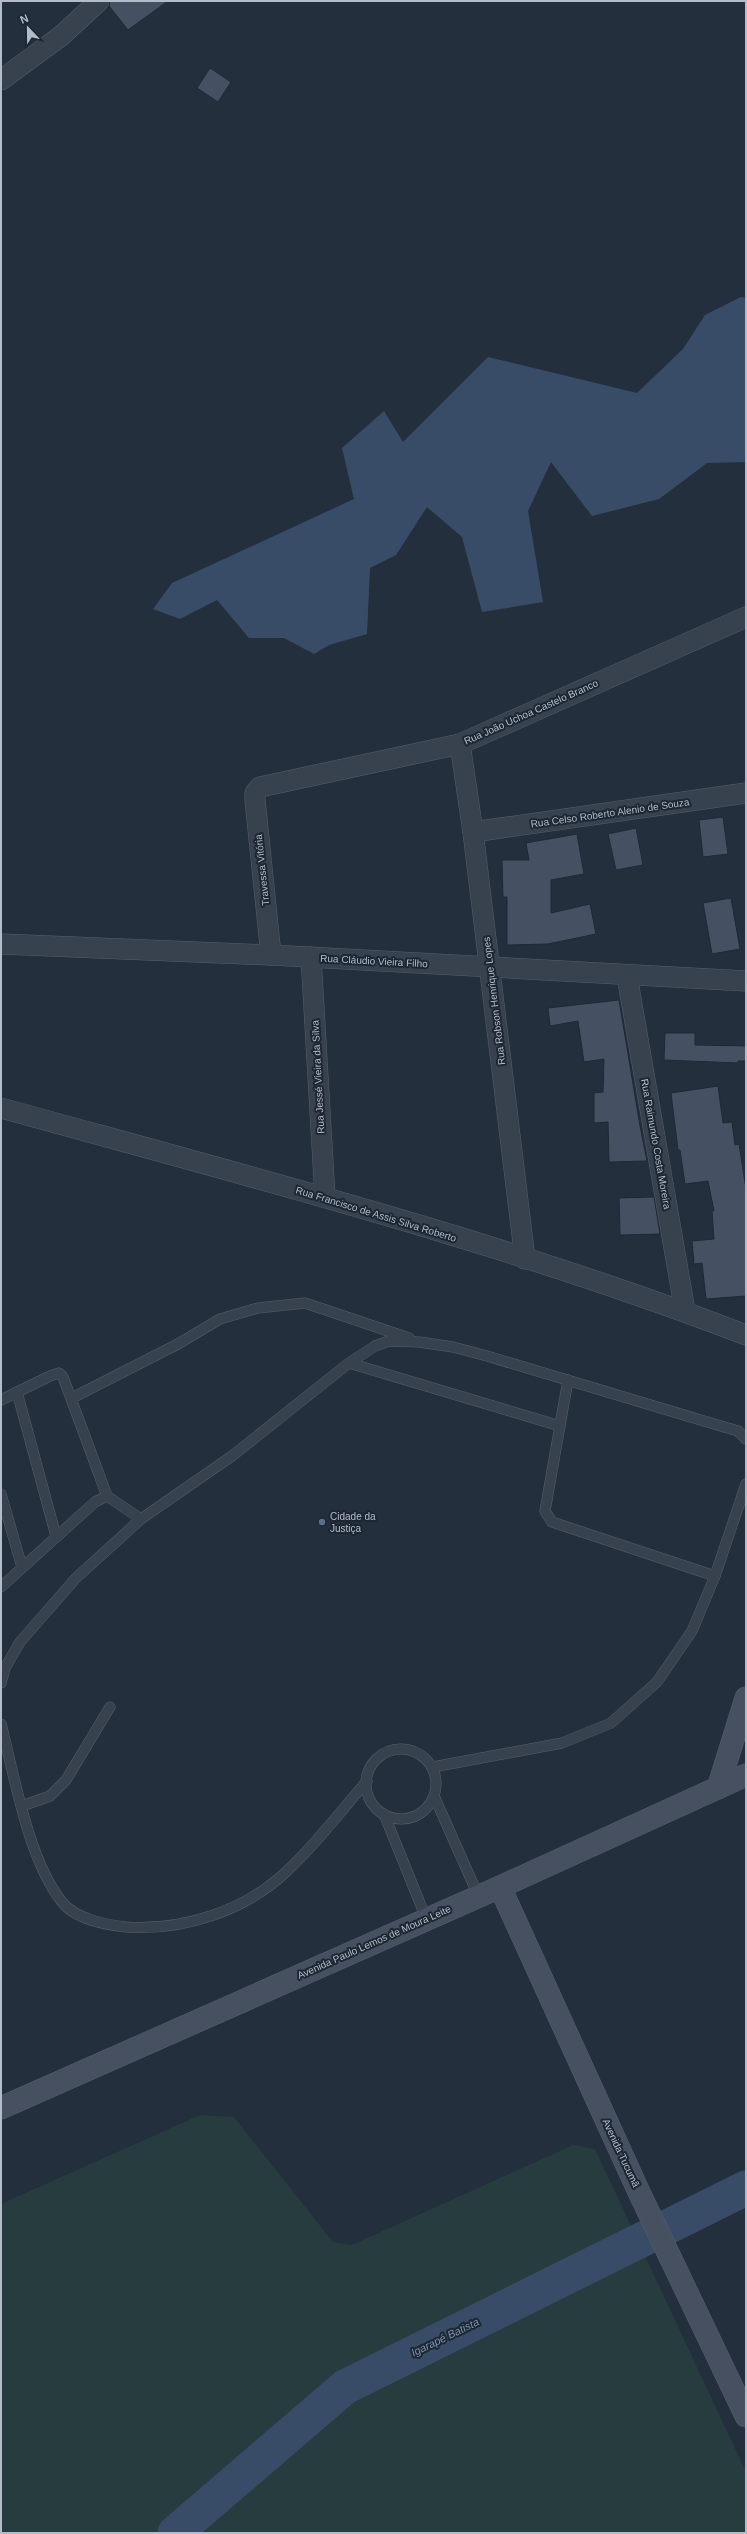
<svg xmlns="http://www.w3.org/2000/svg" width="747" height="2534" font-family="Helvetica,sans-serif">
<rect width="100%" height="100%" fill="#242f3e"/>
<path fill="#263c3f" d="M 200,2115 L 234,2117 L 333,2242 L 352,2245 L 573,2145 L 595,2149 L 746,2472 L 746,2533 L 1,2533 L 1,2204 Z"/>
<path fill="#394c67" d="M 741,297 L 746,298 L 746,462 L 707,463 L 659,499 L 592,516 L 551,462 L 528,511 L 543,602 L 482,612 L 462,537 L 427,507 L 396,555 L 370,568 L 367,634 L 329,645 L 314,654 L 284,638 L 249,638 L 217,600 L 180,619 L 153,609 L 172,583 L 354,499 L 342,448 L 384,411 L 403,442 L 488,357 L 637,393 L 683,349 L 705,315 Z"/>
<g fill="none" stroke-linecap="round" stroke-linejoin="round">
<path stroke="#394c67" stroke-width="35" d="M 175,2533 L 345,2387 L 746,2188"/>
</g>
<g fill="#455162" stroke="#1f2835">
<path d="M 110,1 L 168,1 L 128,30 L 109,6 Z"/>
<path d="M 210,68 L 231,82 L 218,102 L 197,88 Z"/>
<path d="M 723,817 L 728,854 L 703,857 L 699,820 Z"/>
<path d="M 636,828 L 643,865 L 616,870 L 608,834 Z"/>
<path d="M 577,834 L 584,874 L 551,880 L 551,913 L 590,904 L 596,934 L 548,944 L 507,945 L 507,897 L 503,897 L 502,860 L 529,860 L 526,843 Z"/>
<path d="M 731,898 L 740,949 L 712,954 L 703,903 Z"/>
<path d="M 619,1000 L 640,1126 L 647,1161 L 609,1162 L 608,1122 L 594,1123 L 594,1093 L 603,1092 L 604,1059 L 584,1062 L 578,1021 L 550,1026 L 548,1008 Z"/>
<path d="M 665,1033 L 695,1033 L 695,1045 L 746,1046 L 746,1061 L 738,1061 L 738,1063 L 664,1060 Z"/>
<path d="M 718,1086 L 723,1123 L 732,1122 L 735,1145 L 739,1144 L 746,1189 L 746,1296 L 706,1299 L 702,1263 L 694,1264 L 692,1241 L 714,1239 L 712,1211 L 714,1211 L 708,1181 L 685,1184 L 680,1150 L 678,1150 L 671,1093 Z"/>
<path d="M 654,1197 L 660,1234 L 620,1235 L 619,1198 Z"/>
</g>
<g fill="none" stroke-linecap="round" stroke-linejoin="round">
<g stroke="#565f6c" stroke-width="11">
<g id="lane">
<path d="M 349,1363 L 560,1426"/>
<path d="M 568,1380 L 545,1511 L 552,1522 L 715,1576"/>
<path d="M 17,1392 L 56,1536"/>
<path d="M 72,1398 L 178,1344 L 220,1319 L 258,1308 L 305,1303 L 409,1338"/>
<path d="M 1,1400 L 50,1376 L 59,1373 L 63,1377 L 107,1496"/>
<path d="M 1,1494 L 22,1567"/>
<path d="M 1,1587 L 95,1502 L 107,1496 L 141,1519"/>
<path d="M 1,1683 L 5,1668 L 20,1642 L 76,1578 L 141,1519 L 232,1456 L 349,1363 L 375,1346 L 389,1341 L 419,1342 L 453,1347 L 487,1356 L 704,1421 L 738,1431 L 746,1439"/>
<path d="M 1,1724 C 15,1778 28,1859 62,1902 C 75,1919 107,1925 126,1927 C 183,1931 245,1911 287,1871 C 316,1844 341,1811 367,1781"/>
<circle cx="401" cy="1784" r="35"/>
<path d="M 433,1767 L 562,1743 L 611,1723 L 657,1682 L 692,1631 L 715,1576 L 746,1484"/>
<path d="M 434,1796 L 478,1895"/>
<path d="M 22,1806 L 50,1796 L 66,1780 L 110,1707"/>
<path d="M 384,1814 L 426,1918"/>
</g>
</g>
<g stroke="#565f6c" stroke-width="21">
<g id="street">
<path d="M 1,80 L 61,36 L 99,1"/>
<path d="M 460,744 L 473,832 L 525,1259"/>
<path d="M 473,832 L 746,793"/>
<path d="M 1,944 L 271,955 L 746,981"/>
<path d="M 271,955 L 255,800 L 255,793 L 260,787 L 460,744 L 746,617"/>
<path d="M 311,957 L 325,1197"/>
<path d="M 627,976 L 685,1311"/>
<path d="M 1,1108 C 251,1177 504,1242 746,1335"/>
</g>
</g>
<g stroke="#565f6c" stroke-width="23">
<g id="secondary">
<path d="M 718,1788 L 746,1698"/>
<path d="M 500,1887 L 638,2190 L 746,2416"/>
<path d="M 1,2108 L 500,1887 L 746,1775"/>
</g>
</g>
<use href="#lane" stroke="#38414e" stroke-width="10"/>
<use href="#street" stroke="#38414e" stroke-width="20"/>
<use href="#secondary" stroke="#465061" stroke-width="22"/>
</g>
<circle fill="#5c6f8a" stroke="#1d2633" stroke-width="1.5" cx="322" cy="1522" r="4"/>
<g text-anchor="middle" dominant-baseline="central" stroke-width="4" stroke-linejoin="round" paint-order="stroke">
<g font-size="10" fill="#b4bcc9" stroke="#1d2633">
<text transform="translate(531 712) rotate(-24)">Rua João Uchoa Castelo Branco</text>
<text transform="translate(610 813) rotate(-8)">Rua Celso Roberto Alenio de Souza</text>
<text transform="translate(262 870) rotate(-96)">Travessa Vitória</text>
<text transform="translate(374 961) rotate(3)">Rua Cláudio Vieira Filho</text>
<text transform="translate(494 1001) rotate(-97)">Rua Robson Henrique Lopes</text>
<text transform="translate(318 1077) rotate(-93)">Rua Jessé Vieira da Silva</text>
<text transform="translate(656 1144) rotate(80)">Rua Raimundo Costa Moreira</text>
<text transform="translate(376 1214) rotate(17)">Rua Francisco de Assis Silva Roberto</text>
<text transform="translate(374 1942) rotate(-24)">Avenida Paulo Lemos de Moura Leite</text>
<text transform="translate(621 2153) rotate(65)">Avenida Tucumã</text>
</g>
<g font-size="10" fill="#b4bcc9" stroke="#1d2633" text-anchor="start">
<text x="330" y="1516">Cidade da<tspan x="330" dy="12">Justiça</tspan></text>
</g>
<g font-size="11" font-style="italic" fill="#7c92b1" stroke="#1d2633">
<text transform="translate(445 2337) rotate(-26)">Igarapé Batista</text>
</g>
</g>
<rect width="747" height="2534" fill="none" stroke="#b4bcc9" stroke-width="4"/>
<g transform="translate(28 28) rotate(338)" stroke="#1d2633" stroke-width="3" paint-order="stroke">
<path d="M0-3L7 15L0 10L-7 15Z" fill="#b4bcc9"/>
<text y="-6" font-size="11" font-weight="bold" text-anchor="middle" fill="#b4bcc9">N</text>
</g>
</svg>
